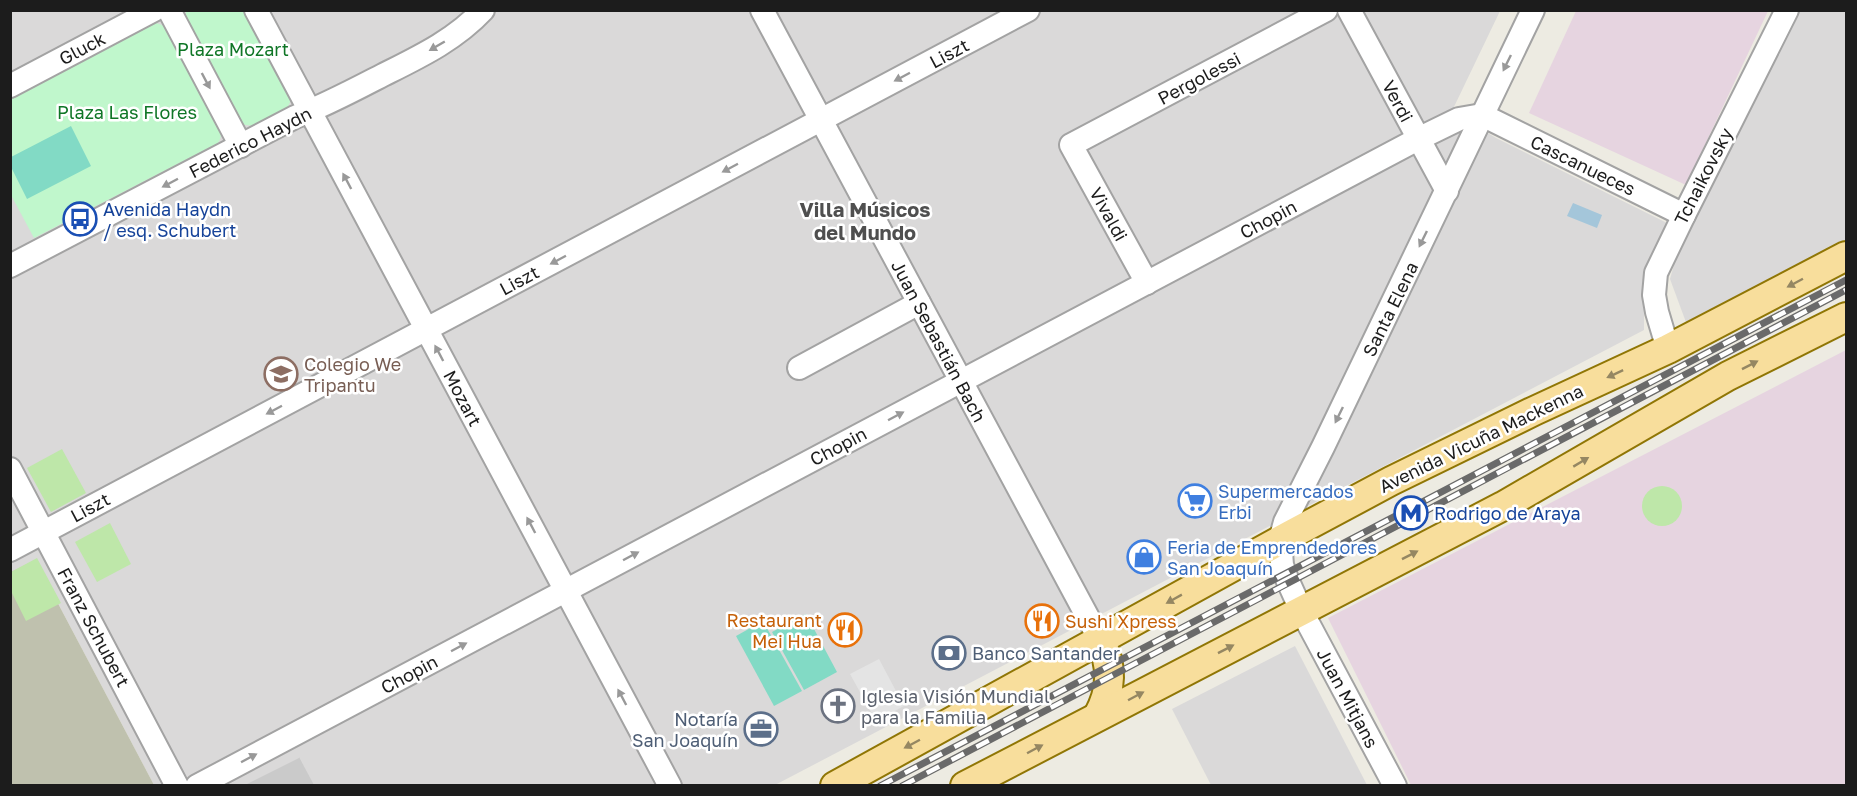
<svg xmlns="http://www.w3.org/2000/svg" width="1857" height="796" font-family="'Golos Text',sans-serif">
<rect width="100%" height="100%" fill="#edebe2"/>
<g fill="#dad9d9">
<path d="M 11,11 L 1500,11 L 1452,111 L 1496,138 L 1669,224 L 1644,282 L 1644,330 L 775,785 L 154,785 L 35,560 L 11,572 Z"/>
<path d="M 1799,11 L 1846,11 L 1846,245 L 1687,325 L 1670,279 L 1677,254 Z"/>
<path d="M 1295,646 L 1367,785 L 1211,785 L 1172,709 Z"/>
</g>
<g fill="#e6d4e0">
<path d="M 1576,11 L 1768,11 L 1686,185 L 1529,113 Z"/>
<path d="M 1846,350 L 1846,785 L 1411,785 L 1328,618 Z"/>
</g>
<path fill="#cacaca" d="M 299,757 L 314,785 L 245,785 L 299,758 Z"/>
<path fill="#bfc1ae" d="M 35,560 L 154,785 L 11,786 L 11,572 Z"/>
<g fill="#bee7a9">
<path d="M 62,449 L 86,493 L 51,512 L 27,468 Z"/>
<circle cx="1662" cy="506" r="20"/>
<path d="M 110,523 L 131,564 L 97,582 L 75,542 Z"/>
<path d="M 37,558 L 61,603 L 26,621 L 11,591 L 11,572 Z"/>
</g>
<g fill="#c0f7cc">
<path d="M 186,11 L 247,11 L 291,100 L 286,111 L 256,126 L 245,125 L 239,121 L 185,22 Z"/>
<path d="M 153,22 L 162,25 L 166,28 L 219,126 C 221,133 222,137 218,143 L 34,238 L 11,195 L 10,96 Z"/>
</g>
<g fill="#82dac5">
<path d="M 71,126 L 91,166 L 27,199 L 11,167 L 11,157 Z"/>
<path d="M 806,614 L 837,672 L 804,690 L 772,632 Z"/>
<path d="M 763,621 L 802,691 L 774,706 L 736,636 Z"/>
</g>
<path fill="#e4e4e4" d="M 879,659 L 904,706 L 876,721 L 850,674 Z"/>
<path fill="#a4c6da" d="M 1573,203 L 1602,215 L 1597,228 L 1567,216 Z"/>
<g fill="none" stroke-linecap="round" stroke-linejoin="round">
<g stroke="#a3a3a3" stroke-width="26">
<g id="minor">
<path d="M 169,10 L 241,146"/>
<path d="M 256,10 L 670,786"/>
<path d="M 762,10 L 1100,640"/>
<path d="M 1349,10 L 1447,191"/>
<path d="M 10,86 L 154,10"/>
<path d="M 10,266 L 295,117 C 326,105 354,90 383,75 C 419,57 455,40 483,10"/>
<path d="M 1147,283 L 1071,145 L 1326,10"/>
<path d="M 1668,349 L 1657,312 L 1654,295 L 1656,273 L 1684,215 L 1787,10"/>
<path d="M 799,368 L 919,303"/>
<path d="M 10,469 L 177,786"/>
<path d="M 10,550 L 1028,10"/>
<path d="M 197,786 L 1418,139 L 1459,119 L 1482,115 L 1684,215"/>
<path d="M 1395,786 L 1301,610 L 1287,579 L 1282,565 L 1280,540 L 1285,522 L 1323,447 L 1533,10"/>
</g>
</g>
<g stroke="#907605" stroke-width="32">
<g id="major">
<path d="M 1098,716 C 1112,690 1113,666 1100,640"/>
<path d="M 835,786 L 1290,535 L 1391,481 L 1534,411 L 1668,349 L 1846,256"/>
<path d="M 965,786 L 1503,506 L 1728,376 L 1846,317"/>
</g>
</g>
<use href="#minor" stroke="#fff" stroke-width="22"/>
<use href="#major" stroke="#f8de9c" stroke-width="28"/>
<g stroke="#6a6a6a" stroke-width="7">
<g id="rail">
<path d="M 880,786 L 1846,280"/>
<path d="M 902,786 L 1846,290"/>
</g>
</g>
<use href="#rail" stroke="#fff" stroke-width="4.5" stroke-dasharray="14" stroke-linecap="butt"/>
</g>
<defs><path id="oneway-solid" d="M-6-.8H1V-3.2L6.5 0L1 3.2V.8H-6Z" transform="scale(1.5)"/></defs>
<g fill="#999">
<use href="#oneway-solid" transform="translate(437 46) rotate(150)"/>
<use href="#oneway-solid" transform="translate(1507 63) rotate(116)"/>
<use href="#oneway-solid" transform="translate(902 77) rotate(152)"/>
<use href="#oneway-solid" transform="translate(206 81) rotate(62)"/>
<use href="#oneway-solid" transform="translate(730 168) rotate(152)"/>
<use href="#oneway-solid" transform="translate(347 181) rotate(-118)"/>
<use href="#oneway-solid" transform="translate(170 183) rotate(152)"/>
<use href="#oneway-solid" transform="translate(1423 239) rotate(116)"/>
<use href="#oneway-solid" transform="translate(558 260) rotate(152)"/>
<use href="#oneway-solid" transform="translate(439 353) rotate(-118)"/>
<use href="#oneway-solid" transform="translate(274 410) rotate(152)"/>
<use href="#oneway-solid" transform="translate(1339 415) rotate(116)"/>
<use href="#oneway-solid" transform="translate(896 416) rotate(-28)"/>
<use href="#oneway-solid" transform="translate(531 525) rotate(-118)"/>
<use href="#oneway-solid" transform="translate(631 556) rotate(-28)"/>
<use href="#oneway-solid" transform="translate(459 647) rotate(-28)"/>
<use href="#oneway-solid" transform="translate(622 697) rotate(-118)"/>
<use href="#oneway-solid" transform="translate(249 758) rotate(-28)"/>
</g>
<g fill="#958762">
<use href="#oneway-solid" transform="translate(1795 283) rotate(152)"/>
<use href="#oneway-solid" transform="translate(1750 365) rotate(-27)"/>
<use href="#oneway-solid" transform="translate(1615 374) rotate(155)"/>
<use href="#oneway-solid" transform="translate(1581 462) rotate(-31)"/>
<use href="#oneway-solid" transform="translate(1410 555) rotate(-27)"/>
<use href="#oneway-solid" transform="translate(1174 599) rotate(151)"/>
<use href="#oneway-solid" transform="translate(1226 649) rotate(-27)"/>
<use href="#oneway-solid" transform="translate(1136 696) rotate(-28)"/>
<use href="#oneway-solid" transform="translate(912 744) rotate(152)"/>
<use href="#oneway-solid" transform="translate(1035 749) rotate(-28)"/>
</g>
<defs>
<g id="bus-ring" transform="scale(1.725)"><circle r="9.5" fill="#fff" stroke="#1a4fb4" stroke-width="1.5"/><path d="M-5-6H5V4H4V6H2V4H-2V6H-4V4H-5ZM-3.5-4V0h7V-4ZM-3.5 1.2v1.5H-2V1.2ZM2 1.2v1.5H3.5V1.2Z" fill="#1a4fb4"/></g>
<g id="school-ring" transform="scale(1.725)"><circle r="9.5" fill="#fff" stroke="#8d6e63" stroke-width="1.5"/><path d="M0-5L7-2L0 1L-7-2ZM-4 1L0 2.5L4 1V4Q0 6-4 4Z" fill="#8d6e63"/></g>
<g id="supermarket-ring" transform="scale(1.725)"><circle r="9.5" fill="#fff" stroke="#3f7fe0" stroke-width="1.5"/><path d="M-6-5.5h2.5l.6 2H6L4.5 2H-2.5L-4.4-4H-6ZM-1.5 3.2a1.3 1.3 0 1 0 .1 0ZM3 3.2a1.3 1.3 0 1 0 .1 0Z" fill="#3f7fe0"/></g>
<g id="metro-ring" transform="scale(1.725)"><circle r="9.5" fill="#fff" stroke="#1a4fb4" stroke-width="1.5"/><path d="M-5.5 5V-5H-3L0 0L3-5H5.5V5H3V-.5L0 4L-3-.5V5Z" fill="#1a4fb4"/></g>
<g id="shop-ring" transform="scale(1.725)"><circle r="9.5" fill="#fff" stroke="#3f7fe0" stroke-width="1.5"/><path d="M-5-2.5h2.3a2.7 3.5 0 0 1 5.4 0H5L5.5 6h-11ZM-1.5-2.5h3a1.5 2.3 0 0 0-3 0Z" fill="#3f7fe0"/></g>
<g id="restaurant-ring" transform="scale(1.725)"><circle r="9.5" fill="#fff" stroke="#e8710a" stroke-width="1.5"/><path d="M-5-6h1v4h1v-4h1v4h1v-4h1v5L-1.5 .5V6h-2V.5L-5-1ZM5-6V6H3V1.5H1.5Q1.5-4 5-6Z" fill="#e8710a"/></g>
<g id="bank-ring" transform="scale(1.725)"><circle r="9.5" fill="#fff" stroke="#5c6f8a" stroke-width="1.5"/><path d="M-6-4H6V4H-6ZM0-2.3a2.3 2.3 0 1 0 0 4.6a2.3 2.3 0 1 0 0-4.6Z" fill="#5c6f8a"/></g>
<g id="church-ring" transform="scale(1.725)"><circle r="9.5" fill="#fff" stroke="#6b7280" stroke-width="1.5"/><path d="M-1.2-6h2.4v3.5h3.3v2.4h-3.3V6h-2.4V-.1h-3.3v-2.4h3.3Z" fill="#6b7280"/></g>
<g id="office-ring" transform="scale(1.725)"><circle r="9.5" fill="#fff" stroke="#5c6f8a" stroke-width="1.5"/><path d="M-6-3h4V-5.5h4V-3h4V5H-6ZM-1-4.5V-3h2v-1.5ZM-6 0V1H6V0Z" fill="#5c6f8a"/></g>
</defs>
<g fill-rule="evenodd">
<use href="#bus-ring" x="80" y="219"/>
<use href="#school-ring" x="281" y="374"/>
<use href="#supermarket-ring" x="1195" y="501"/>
<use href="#metro-ring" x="1411" y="513"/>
<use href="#shop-ring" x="1144" y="557"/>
<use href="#restaurant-ring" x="1042" y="621"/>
<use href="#restaurant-ring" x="845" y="630"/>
<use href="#bank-ring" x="949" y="653"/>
<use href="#church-ring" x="838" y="706"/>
<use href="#office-ring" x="761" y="729"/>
</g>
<g text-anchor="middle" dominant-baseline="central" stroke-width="5" stroke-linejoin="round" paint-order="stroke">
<g font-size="18" fill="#1c1c1c" stroke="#fff">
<text transform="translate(82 48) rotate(-28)">Gluck</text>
<text transform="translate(949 53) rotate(-28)">Liszt</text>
<text transform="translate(1199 78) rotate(-28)">Pergolessi</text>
<text transform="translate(1398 101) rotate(62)">Verdi</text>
<text transform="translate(250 142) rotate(-27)">Federico Haydn</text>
<text transform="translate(1583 165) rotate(26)">Cascanueces</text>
<text transform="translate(1703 176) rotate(-63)">Tchaikovsky</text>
<text transform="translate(1109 214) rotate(61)">Vivaldi</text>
<text transform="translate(1268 219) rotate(-28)">Chopin</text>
<text transform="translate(519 280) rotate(-28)">Liszt</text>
<text transform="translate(1390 309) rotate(-64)">Santa Elena</text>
<text transform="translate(939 341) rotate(62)">Juan Sebastián Bach</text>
<text transform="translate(463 398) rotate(62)">Mozart</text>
<text transform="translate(1481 438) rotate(-26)">Avenida Vicuña Mackenna</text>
<text transform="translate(838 446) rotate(-28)">Chopin</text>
<text transform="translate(90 507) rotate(-28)">Liszt</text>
<text transform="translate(94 627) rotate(62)">Franz Schubert</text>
<text transform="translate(409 674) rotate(-28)">Chopin</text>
<text transform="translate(1348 698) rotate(62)">Juan Mitjans</text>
</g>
<g font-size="18" fill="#0f7626" stroke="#fff">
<text x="233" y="49">Plaza Mozart</text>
<text x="127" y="112">Plaza Las Flores</text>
</g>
<g font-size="18" fill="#164399" stroke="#fff" text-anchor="start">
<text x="103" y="209">Avenida Haydn<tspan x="103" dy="21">/ esq. Schubert</tspan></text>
<text x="1434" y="513">Rodrigo de Araya</text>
</g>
<g font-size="18" fill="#785e54" stroke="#fff" text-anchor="start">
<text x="304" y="364">Colegio We<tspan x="304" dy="21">Tripantu</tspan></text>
</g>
<g font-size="18" fill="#366cbe" stroke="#fff" text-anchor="start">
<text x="1218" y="491">Supermercados<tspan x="1218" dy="21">Erbi</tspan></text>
<text x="1167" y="547">Feria de Emprendedores<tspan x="1167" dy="21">San Joaquín</tspan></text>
</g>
<g font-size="18" fill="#c56008" stroke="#fff" text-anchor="end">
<text x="822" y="620">Restaurant<tspan x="822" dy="21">Mei Hua</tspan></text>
<text x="1065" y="621" text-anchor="start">Sushi Xpress</text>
</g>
<g font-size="18" fill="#4e5e75" stroke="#fff" text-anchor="start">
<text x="972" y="653">Banco Santander</text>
<text x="738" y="719" text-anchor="end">Notaría<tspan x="738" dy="21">San Joaquín</tspan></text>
</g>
<g font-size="18" fill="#5b616d" stroke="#fff" text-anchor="start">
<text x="861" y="696">Iglesia Visión Mundial<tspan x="861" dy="21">para la Familia</tspan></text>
</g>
<g font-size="20" font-weight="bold" fill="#4f4f4f" stroke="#fff">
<text x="865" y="209">Villa Músicos<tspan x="865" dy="23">del Mundo</tspan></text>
</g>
</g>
<rect width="1857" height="796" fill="none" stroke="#1c1c1c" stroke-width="24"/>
</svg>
